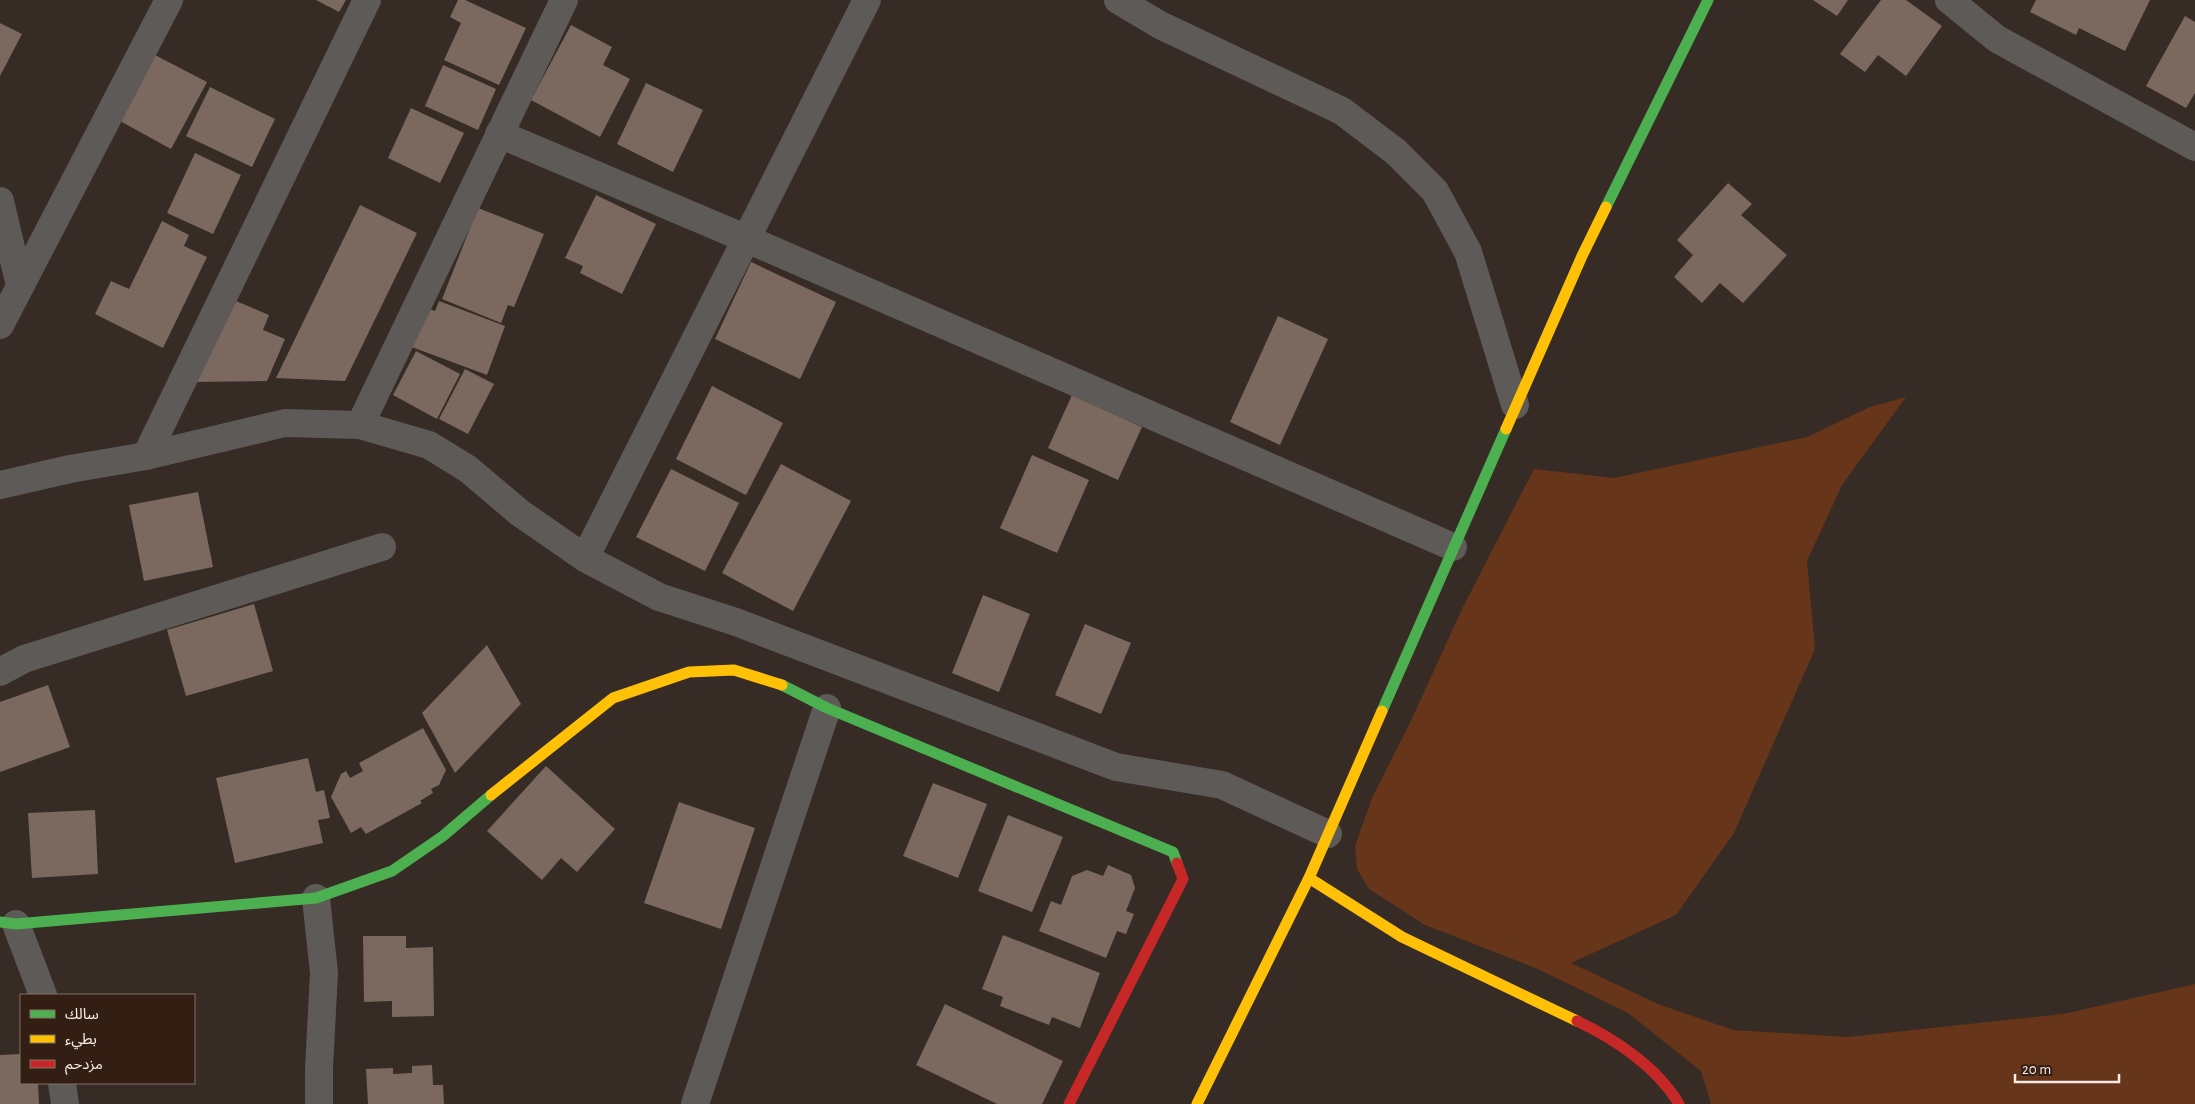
<svg xmlns="http://www.w3.org/2000/svg" width="2195" height="1104" font-family="'Alegreya Sans','Noto Sans Arabic',sans-serif">
<rect width="100%" height="100%" fill="#362b25"/>
<path fill="#67351a" d="M 1906,397 L 1842,485 L 1807,561 L 1815,649 L 1734,833 L 1676,915 L 1571,963 L 1658,1004 L 1733,1030 L 1848,1037 L 2063,1014 L 2195,984 L 2195,1104 L 1711,1104 L 1701,1071 L 1628,1013 L 1538,969 L 1425,925 L 1369,889 L 1357,869 L 1355,846 L 1372,798 L 1409,725 L 1462,609 L 1534,469 L 1614,478 L 1807,437 L 1870,407 Z"/>
<g fill="#7b695f">
<path d="M 316,0 L 346,0 L 339,12 Z"/>
<path d="M 458,0 L 465,0 L 526,28 L 499,85 L 444,60 L 461,23 L 450,17 Z"/>
<path d="M 1813,0 L 1848,0 L 1837,16 Z"/>
<path d="M 1881,0 L 1906,0 L 1942,26 L 1906,76 L 1878,55 L 1865,72 L 1840,54 Z"/>
<path d="M 2036,0 L 2150,0 L 2125,51 L 2079,28 L 2076,35 L 2030,12 Z"/>
<path d="M 2185,16 L 2195,22 L 2195,93 L 2186,108 L 2146,86 Z"/>
<path d="M 0,23 L 22,34 L 0,76 Z"/>
<path d="M 571,25 L 612,47 L 603,65 L 630,79 L 600,137 L 531,100 Z"/>
<path d="M 153,54 L 207,82 L 171,149 L 120,121 Z"/>
<path d="M 443,65 L 496,89 L 478,130 L 425,106 Z"/>
<path d="M 646,83 L 703,110 L 673,172 L 617,144 Z"/>
<path d="M 210,87 L 275,119 L 252,167 L 186,136 Z"/>
<path d="M 411,108 L 464,133 L 440,183 L 388,158 Z"/>
<path d="M 195,153 L 241,175 L 213,234 L 167,213 Z"/>
<path d="M 1728,183 L 1752,204 L 1741,215 L 1787,255 L 1743,303 L 1720,283 L 1702,303 L 1674,277 L 1693,255 L 1677,240 Z"/>
<path d="M 596,195 L 656,224 L 622,294 L 580,273 L 583,266 L 565,258 Z"/>
<path d="M 360,205 L 417,233 L 345,381 L 276,378 Z"/>
<path d="M 478,208 L 544,234 L 514,307 L 508,305 L 501,323 L 442,299 Z"/>
<path d="M 162,221 L 189,235 L 184,246 L 207,257 L 163,348 L 95,314 L 111,281 L 129,289 Z"/>
<path d="M 751,262 L 836,302 L 800,379 L 715,339 Z"/>
<path d="M 229,298 L 269,315 L 263,330 L 285,339 L 267,381 L 192,382 Z"/>
<path d="M 439,301 L 505,326 L 487,375 L 409,346 L 423,307 L 435,311 Z"/>
<path d="M 1278,316 L 1328,339 L 1280,445 L 1230,422 Z"/>
<path d="M 416,351 L 460,374 L 437,419 L 393,395 Z"/>
<path d="M 465,369 L 494,384 L 468,434 L 439,419 Z"/>
<path d="M 712,386 L 783,423 L 746,495 L 676,459 Z"/>
<path d="M 1072,395 L 1142,427 L 1118,480 L 1048,448 Z"/>
<path d="M 1032,455 L 1089,480 L 1057,553 L 1000,528 Z"/>
<path d="M 781,464 L 851,501 L 793,611 L 722,573 Z"/>
<path d="M 671,469 L 739,503 L 705,571 L 636,537 Z"/>
<path d="M 198,492 L 213,567 L 144,581 L 129,505 Z"/>
<path d="M 983,595 L 1030,614 L 999,692 L 952,673 Z"/>
<path d="M 254,604 L 273,671 L 186,696 L 167,630 Z"/>
<path d="M 1085,624 L 1131,643 L 1101,714 L 1055,695 Z"/>
<path d="M 487,645 L 521,704 L 455,773 L 422,713 Z"/>
<path d="M 48,685 L 70,747 L 0,772 L 0,702 Z"/>
<path d="M 423,728 L 446,770 L 439,785 L 431,789 L 433,793 L 420,801 L 422,803 L 366,834 L 361,827 L 351,833 L 331,797 L 341,774 L 346,771 L 350,778 L 363,771 L 359,763 Z"/>
<path d="M 308,758 L 316,792 L 324,790 L 330,818 L 318,820 L 323,843 L 235,863 L 216,778 Z"/>
<path d="M 546,766 L 615,829 L 577,872 L 561,858 L 542,880 L 487,831 Z"/>
<path d="M 933,783 L 987,804 L 958,878 L 903,856 Z"/>
<path d="M 679,802 L 755,828 L 721,929 L 644,903 Z"/>
<path d="M 95,810 L 98,874 L 32,878 L 28,813 Z"/>
<path d="M 1008,815 L 1063,837 L 1032,912 L 978,891 Z"/>
<path d="M 1108,865 L 1131,875 L 1135,888 L 1126,911 L 1134,914 L 1126,934 L 1117,931 L 1106,958 L 1039,931 L 1051,901 L 1061,905 L 1072,876 L 1087,870 L 1103,876 Z"/>
<path d="M 1003,935 L 1100,973 L 1080,1028 L 1052,1017 L 1049,1025 L 1000,1006 L 1003,997 L 982,989 Z"/>
<path d="M 363,936 L 406,936 L 406,948 L 433,947 L 434,1016 L 392,1017 L 392,1001 L 364,1002 Z"/>
<path d="M 945,1004 L 1063,1061 L 1042,1104 L 997,1104 L 916,1065 Z"/>
<path d="M 21,1054 L 21,1083 L 38,1083 L 39,1104 L 0,1104 L 0,1055 Z"/>
<path d="M 432,1065 L 433,1085 L 443,1085 L 444,1104 L 368,1104 L 366,1069 L 393,1068 L 393,1074 L 412,1073 L 412,1066 Z"/>
</g>
<g fill="none" stroke-linecap="round" stroke-linejoin="round">
<g stroke="#5e5a57" stroke-width="28">
<path d="M 1118,0 L 1160,25 L 1342,111 L 1396,152 L 1435,191 L 1468,252 L 1515,405"/>
<path d="M 1949,0 L 1997,39 L 2195,147"/>
<path d="M 499,134 L 747,239 L 1453,547"/>
<path d="M 0,201 L 20,286"/>
<path d="M 0,325 L 169,0"/>
<path d="M 360,425 L 564,0"/>
<path d="M 146,456 L 367,0"/>
<path d="M 0,485 L 70,469 L 146,456 L 285,423 L 360,425 L 429,445 L 468,469 L 520,513 L 585,558 L 659,597 L 736,622 L 1116,767 L 1222,785 L 1328,834"/>
<path d="M 585,558 L 867,0"/>
<path d="M 0,672 L 24,659 L 382,547"/>
<path d="M 316,898 L 324,973 L 319,1068 L 319,1104"/>
<path d="M 16,924 L 43,995"/>
<path d="M 62,1083 L 65,1104"/>
<path d="M 695,1104 L 827,708"/>
</g>
<g stroke="#4caf50" stroke-width="11">
<path d="M 1606,207 L 1708,0"/>
<path d="M 782,685 L 827,708 L 1173,852 L 1177,863"/>
<path d="M 1382,711 L 1506,429"/>
<path d="M 0,922 L 16,924 L 316,898 L 392,871 L 443,836 L 491,795"/>
</g>
<g stroke="#ffc107" stroke-width="11">
<path d="M 1506,429 L 1582,256 L 1606,207"/>
<path d="M 491,795 L 613,698 L 689,672 L 734,670 L 782,685"/>
<path d="M 1309,878 L 1402,937 L 1577,1021"/>
<path d="M 1197,1104 L 1309,878 L 1382,711"/>
</g>
<g stroke="#c62828" stroke-width="11">
<path d="M 1577,1021 C 1615,1039 1657,1067 1679,1104"/>
<path d="M 1069,1104 L 1183,879 L 1177,863"/>
</g>
</g>
<rect x="20" y="994" width="175" height="90" fill="#331e14" stroke="#837067"/>
<rect x="30" y="1010" width="25" height="8" fill="#4caf50" stroke="#837067"/>
<text x="65" y="1019" font-size="15" fill="#faebe4">سالك</text>
<rect x="30" y="1035" width="25" height="8" fill="#ffc107" stroke="#837067"/>
<text x="65" y="1044" font-size="15" fill="#faebe4">بطيء</text>
<rect x="30" y="1060" width="25" height="8" fill="#c62828" stroke="#837067"/>
<text x="65" y="1069" font-size="15" fill="#faebe4">مزدحم</text>
<path d="M2015 1074v8h104v-8" fill="none" stroke="#faebe4" stroke-width="2.5"/>
<text x="2022" y="1074" font-size="15" fill="#faebe4" stroke="#331e14" stroke-width="4" paint-order="stroke">20 m</text>
</svg>
